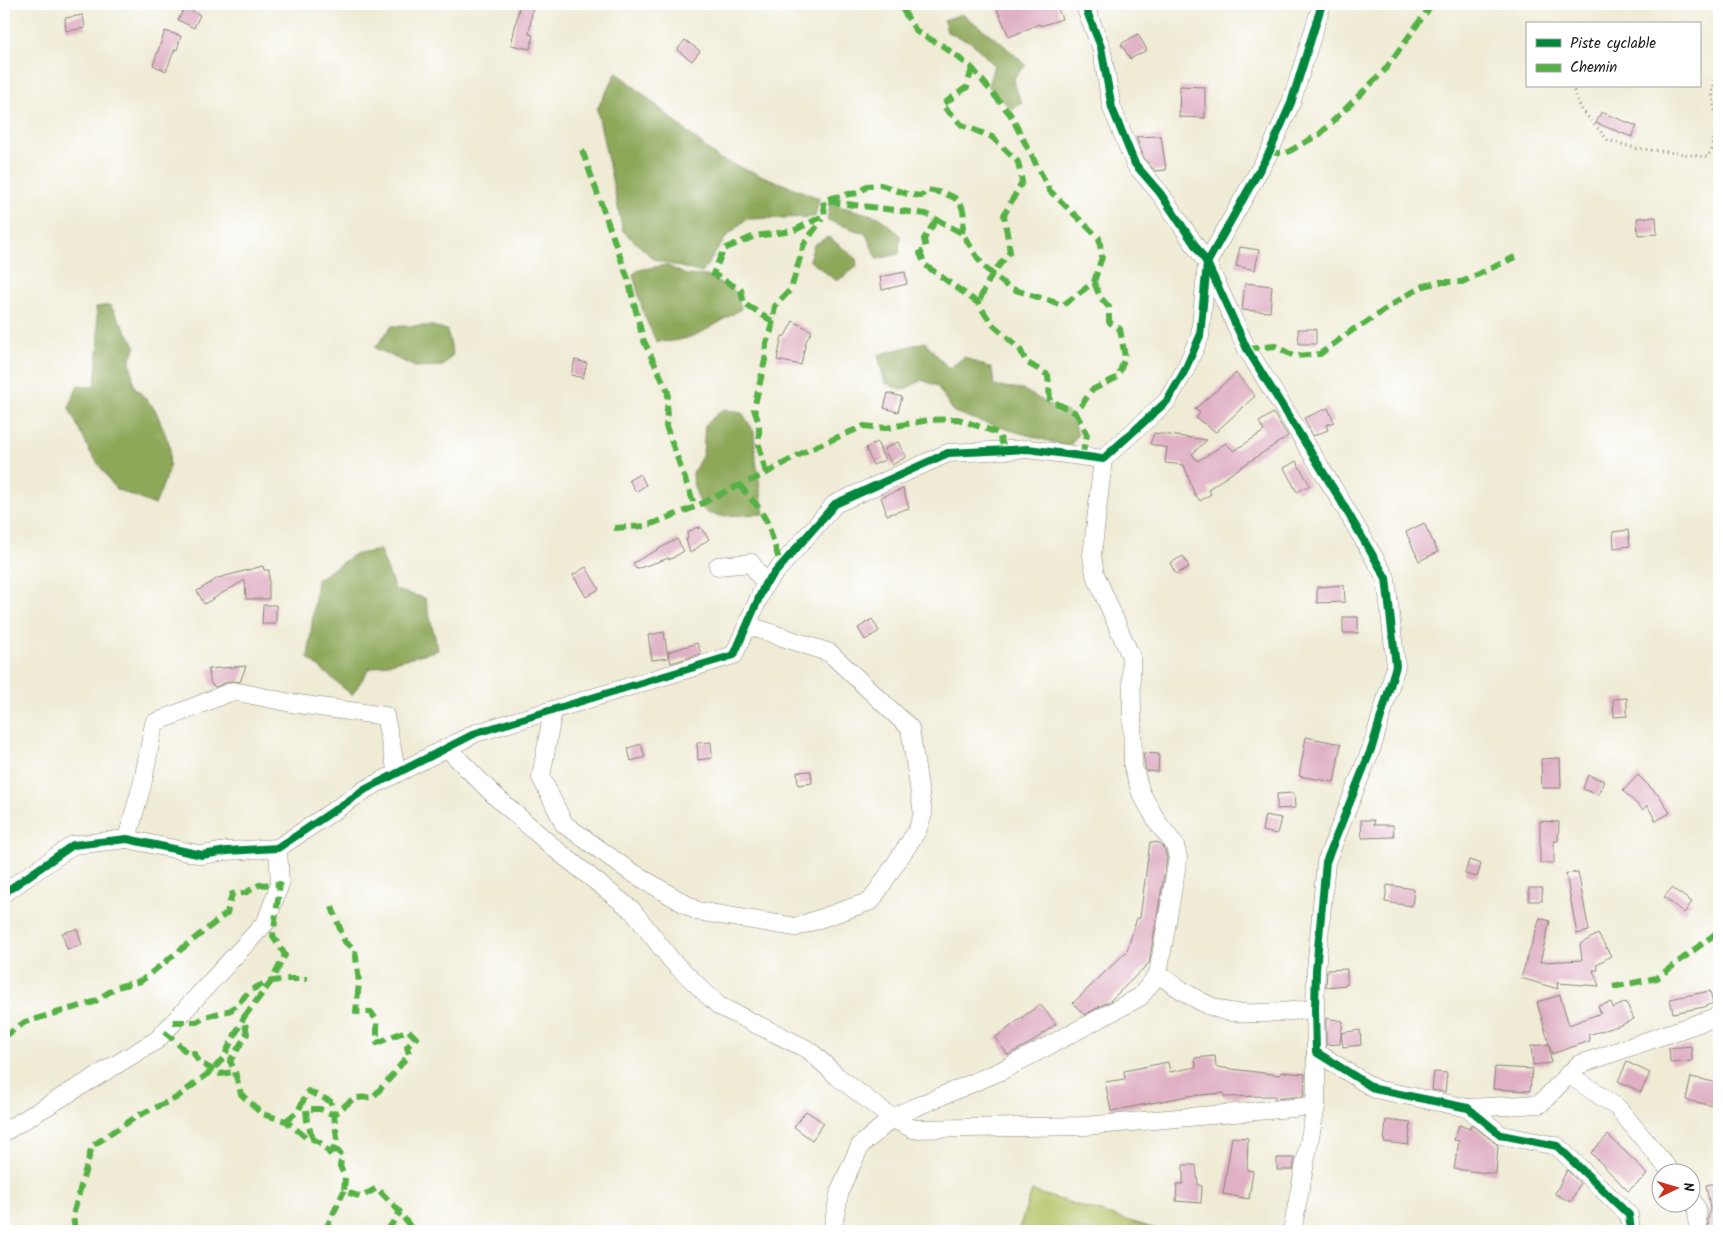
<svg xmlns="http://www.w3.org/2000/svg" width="1723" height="1235" font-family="Kalam,sans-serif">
<rect width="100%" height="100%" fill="#fff"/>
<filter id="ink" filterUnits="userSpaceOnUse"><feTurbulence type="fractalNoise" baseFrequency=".02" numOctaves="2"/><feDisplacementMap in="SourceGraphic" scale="10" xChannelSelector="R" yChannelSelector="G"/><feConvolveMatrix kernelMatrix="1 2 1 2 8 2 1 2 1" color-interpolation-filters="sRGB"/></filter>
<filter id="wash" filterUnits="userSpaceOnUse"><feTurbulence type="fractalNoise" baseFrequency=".0096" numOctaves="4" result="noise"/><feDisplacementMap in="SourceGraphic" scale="20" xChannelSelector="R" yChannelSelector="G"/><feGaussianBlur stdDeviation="1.12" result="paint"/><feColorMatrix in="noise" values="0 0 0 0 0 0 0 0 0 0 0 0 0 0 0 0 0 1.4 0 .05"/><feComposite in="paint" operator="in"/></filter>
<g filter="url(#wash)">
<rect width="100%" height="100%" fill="#efebd5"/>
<path fill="#b3c265" stroke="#686f40" d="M 1032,1191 L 1162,1231 L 1018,1231 Z"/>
<g fill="#8ea85a" stroke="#55623b">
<path d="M 962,14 L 1000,42 L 1026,65 L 1014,78 L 1016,89 L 1022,103 L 1012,110 L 988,86 L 994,65 L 971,42 L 947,32 L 944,20 Z"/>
<path d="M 617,72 L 719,159 L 819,198 L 815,217 L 746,219 L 726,237 L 702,273 L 655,260 L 623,231 L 597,109 Z"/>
<path d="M 830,205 L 846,208 L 879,217 L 900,235 L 899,254 L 877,259 L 866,234 L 827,220 Z"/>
<path d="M 828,237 L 856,258 L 857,267 L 837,281 L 809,260 L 814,245 Z"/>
<path d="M 666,265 L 686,275 L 707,276 L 732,289 L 737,294 L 741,309 C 714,325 689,345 656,341 L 644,315 L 633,274 L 639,270 Z"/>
<path d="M 110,305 L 136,347 L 130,359 L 134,386 L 155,409 L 170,446 L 169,470 L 155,505 L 116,489 L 90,452 L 69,408 L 78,385 L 95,387 L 99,340 L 96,307 Z"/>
<path d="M 392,326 L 432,326 L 447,330 L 453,354 L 443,366 L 415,367 L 375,348 Z"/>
<path d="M 925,342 L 949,369 L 964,357 L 992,369 L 994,386 L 1022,389 L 1050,405 L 1068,412 L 1078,434 L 1069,447 L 982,422 L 954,412 L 937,386 L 922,380 L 903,390 L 885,383 L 878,355 Z"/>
<path d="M 722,410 L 737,411 L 743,414 L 754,432 L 756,461 L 764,514 L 720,516 L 707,513 L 702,508 L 694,487 L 693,473 L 703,454 L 705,425 Z"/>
<path d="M 380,550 L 395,590 L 425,598 L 438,650 L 369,669 L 352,695 L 308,658 L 317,580 L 353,555 Z"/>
</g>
<g id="blocks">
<g fill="#e0b1c5">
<path d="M 520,4 L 533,4 L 529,34 L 533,35 L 530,49 L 511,45 Z"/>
<path d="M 995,4 L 1056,4 L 1062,19 L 1040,26 L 1039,24 L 1009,37 Z"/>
<path d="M 185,7 L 200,15 L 194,28 L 178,20 Z"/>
<path d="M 83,15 L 85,28 L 66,31 L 65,18 Z"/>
<path d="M 165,31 L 181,36 L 177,50 L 175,49 L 166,71 L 153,65 Z"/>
<path d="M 1138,34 L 1147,50 L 1130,59 L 1121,44 Z"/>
<path d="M 685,40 L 700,51 L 692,61 L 677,50 Z"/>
<path d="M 1180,86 L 1205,87 L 1205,118 L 1179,117 Z"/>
<path d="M 1601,112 L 1637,126 L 1632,137 L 1596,123 Z"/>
<path d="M 1161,136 L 1166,170 L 1155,171 L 1144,158 L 1136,137 Z"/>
<path d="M 1656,217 L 1657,234 L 1638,235 L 1637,218 Z"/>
<path d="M 1240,247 L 1259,250 L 1255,270 L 1236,266 Z"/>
<path d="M 905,272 L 907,284 L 882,290 L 880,277 Z"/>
<path d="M 1245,283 L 1272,286 L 1270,312 L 1242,310 Z"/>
<path d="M 793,321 L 812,331 L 806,341 L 801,365 L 777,360 L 782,336 L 785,336 Z"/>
<path d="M 1298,329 L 1316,329 L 1316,344 L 1299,344 Z"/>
<path d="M 575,360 L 587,363 L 583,378 L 571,375 Z"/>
<path d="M 1236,373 L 1255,396 L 1216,432 L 1196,418 L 1200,413 L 1195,409 Z"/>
<path d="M 888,393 L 902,397 L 898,412 L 884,408 Z"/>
<path d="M 1328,408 L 1334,422 L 1326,425 L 1328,430 L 1313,436 L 1304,418 Z"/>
<path d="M 1273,413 L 1288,436 L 1208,489 L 1211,494 L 1200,501 L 1194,493 L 1184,465 L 1165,463 L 1167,448 L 1150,444 L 1154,433 L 1207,440 L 1192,454 L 1198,461 L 1226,443 L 1234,451 L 1264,431 L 1259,422 Z"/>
<path d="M 877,442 L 885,460 L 873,465 L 866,448 Z"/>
<path d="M 898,442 L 906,457 L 892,465 L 884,449 Z"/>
<path d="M 1296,461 L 1310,485 L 1297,492 L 1284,468 Z"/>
<path d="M 640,474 L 646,485 L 636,492 L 629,480 Z"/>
<path d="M 903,489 L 909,508 L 887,515 L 881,497 Z"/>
<path d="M 1424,523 L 1438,552 L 1419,561 L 1406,532 Z"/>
<path d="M 697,527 L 698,529 L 700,527 L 709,539 L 690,553 L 686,539 L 688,538 L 687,533 Z"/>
<path d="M 1628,530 L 1630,546 L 1614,548 L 1613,532 Z"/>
<path d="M 677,539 L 684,551 L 669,560 L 669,558 L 636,569 L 633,563 Z"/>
<path d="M 1183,556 L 1189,567 L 1176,574 L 1170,563 Z"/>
<path d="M 263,566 L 264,570 L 269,570 L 269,599 L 246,599 L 245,580 L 204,604 L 197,591 L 218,578 Z"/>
<path d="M 586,567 L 599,589 L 586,597 L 573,575 Z"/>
<path d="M 1344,585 L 1345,602 L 1317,603 L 1317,587 Z"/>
<path d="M 263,605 L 276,605 L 276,624 L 262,624 Z"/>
<rect x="1343" y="617" width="15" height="16"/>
<path d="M 872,619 L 879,631 L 865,640 L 858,628 Z"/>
<path d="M 664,632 L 668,658 L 652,660 L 648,635 Z"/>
<path d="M 697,643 L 701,654 L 671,663 L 668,652 Z"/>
<path d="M 246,666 L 240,682 L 230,681 L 215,687 L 211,684 L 208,669 Z"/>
<path d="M 1627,698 L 1627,716 L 1614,717 L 1613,699 Z"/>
<path d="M 1306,737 L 1341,744 L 1334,782 L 1299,776 Z"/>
<path d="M 711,742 L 712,758 L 698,760 L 697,743 Z"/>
<path d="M 641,744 L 645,757 L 631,761 L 628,748 Z"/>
<path d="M 1143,753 L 1159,754 L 1158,772 L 1146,771 Z"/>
<path d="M 1560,758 L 1561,788 L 1542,788 L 1541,759 Z"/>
<path d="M 811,771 L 812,783 L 798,785 L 797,772 Z"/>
<path d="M 1588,775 L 1604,781 L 1598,795 L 1583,789 Z"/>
<path d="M 1638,775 L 1661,798 L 1670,813 L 1656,821 L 1647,805 L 1643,810 L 1623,791 Z"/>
<path d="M 1294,793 L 1295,808 L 1277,809 L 1277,794 Z"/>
<path d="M 1265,815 L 1281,818 L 1277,834 L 1262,831 Z"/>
<path d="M 1361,820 L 1374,820 L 1374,825 L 1393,825 L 1394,837 L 1362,838 Z"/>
<path d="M 1540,821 L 1559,822 L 1558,841 L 1554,841 L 1554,863 L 1540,863 Z"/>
<path d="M 1150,842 L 1160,843 L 1165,850 L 1167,858 L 1149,963 L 1110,1001 L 1084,1015 L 1073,1003 L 1127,951 L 1137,918 L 1140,918 Z"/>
<path d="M 1469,860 L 1481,864 L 1477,877 L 1465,874 Z"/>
<path d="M 1578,872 L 1589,931 L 1577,934 L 1566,874 Z"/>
<path d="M 1387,885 L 1414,889 L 1412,906 L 1385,902 Z"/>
<rect x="1529" y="888" width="13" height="13"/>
<path d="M 1672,888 L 1692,902 L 1684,913 L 1664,897 Z"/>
<path d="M 1540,918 L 1550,921 L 1540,962 L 1582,960 L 1580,944 L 1598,934 L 1611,956 L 1597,964 L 1598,970 L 1593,970 L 1599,986 L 1557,983 L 1558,989 L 1521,978 Z"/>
<path d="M 77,929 L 82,945 L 67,949 L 62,933 Z"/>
<path d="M 1347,969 L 1347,985 L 1326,987 L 1327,970 Z"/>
<path d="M 1710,991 L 1713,1003 L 1704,1007 L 1673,1013 L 1670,999 Z"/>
<path d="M 1560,995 L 1569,1025 L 1601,1013 L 1598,1006 L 1611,1002 L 1613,1008 L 1626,1002 L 1634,1019 L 1621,1025 L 1588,1035 L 1590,1041 L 1552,1054 L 1537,1002 Z"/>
<path d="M 1040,1004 L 1056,1024 L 1032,1042 L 1008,1055 L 995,1038 Z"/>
<path d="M 1326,1018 L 1343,1021 L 1340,1044 L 1326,1045 Z"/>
<path d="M 1360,1030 L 1361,1045 L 1343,1047 L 1341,1033 Z"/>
<path d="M 1549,1044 L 1551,1063 L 1533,1065 L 1531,1046 Z"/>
<path d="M 1691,1046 L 1692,1061 L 1670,1063 L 1669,1048 Z"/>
<path d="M 1215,1056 L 1216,1067 L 1280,1075 L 1281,1072 L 1305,1074 L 1304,1096 L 1275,1099 L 1275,1096 L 1264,1096 L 1224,1097 L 1224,1093 L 1188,1096 L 1111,1111 L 1105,1082 L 1125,1079 L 1124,1071 L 1168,1062 L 1170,1072 L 1196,1067 L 1195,1058 Z"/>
<path d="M 1627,1062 L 1650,1073 L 1641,1092 L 1618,1081 Z"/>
<path d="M 1495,1067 L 1532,1069 L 1530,1091 L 1493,1089 Z"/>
<path d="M 1434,1072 L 1447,1073 L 1445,1092 L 1432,1090 Z"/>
<path d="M 1691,1077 L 1719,1083 L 1714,1106 L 1686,1100 Z"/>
<path d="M 806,1111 L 824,1123 L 812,1140 L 794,1127 Z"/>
<path d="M 1386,1120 L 1411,1123 L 1408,1145 L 1384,1142 Z"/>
<path d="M 1471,1124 L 1498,1145 L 1496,1174 L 1454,1169 L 1459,1141 L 1454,1140 L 1459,1125 L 1470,1129 Z"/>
<path d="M 1608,1135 L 1636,1162 L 1647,1175 L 1628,1191 L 1591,1153 Z"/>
<path d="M 1232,1137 L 1248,1138 L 1247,1170 L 1253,1171 L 1249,1199 L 1223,1194 Z"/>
<path d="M 1277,1158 L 1295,1158 L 1293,1170 L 1277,1170 Z"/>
<path d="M 1183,1165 L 1196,1165 L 1198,1185 L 1202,1186 L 1201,1203 L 1176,1201 L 1177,1184 L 1183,1184 Z"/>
<path d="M 1567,1170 L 1580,1183 L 1571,1202 L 1555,1194 Z"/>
<path d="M 1719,1182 L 1719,1231 L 1709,1231 L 1708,1219 L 1710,1209 L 1706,1185 Z"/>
</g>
</g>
</g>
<g filter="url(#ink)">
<use href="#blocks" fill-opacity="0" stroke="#868478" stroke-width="1"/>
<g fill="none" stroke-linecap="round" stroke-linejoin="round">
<g stroke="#868478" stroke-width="19">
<g id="minor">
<path d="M 1084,4 L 1101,47 L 1112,108 L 1135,164 L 1160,193 L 1207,263 L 1247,349 L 1338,496 L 1386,578 L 1396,666 L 1372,747 L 1326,862 L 1316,970 L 1315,1009 L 1316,1052 L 1375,1089 L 1468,1108 L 1501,1135 L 1557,1146 L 1629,1215 L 1631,1231"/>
<path d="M 718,566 L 751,563 L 765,584"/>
<path d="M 553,710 L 541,777 L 564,824 L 628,870 L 697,911 L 796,927 L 871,901 L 917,831 L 923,814 L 910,728 L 830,653 L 747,625"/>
<path d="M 447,748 L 495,796 L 554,848 L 632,910 L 672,961 L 719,1006 L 809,1050 L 838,1077 L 892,1118 L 913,1129 L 1085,1126 L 1316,1106"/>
<path d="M 127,839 L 143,781 L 154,723 L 233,691 L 291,703 L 385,716 L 397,773"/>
<path d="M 4,893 L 73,845 L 127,839 L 202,855 L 227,851 L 278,848 L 366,789 L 476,733 L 734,655 L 765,584 L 835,504 L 948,453 L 1028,449 L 1103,459 L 1167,401 L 1184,372 L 1200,336 L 1207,263 L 1269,153 L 1291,103 L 1322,4"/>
<path d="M 1158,974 C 1176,987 1195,1000 1215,1008 C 1239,1018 1288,1011 1315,1009"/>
<path d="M 1568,1074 L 1618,1108 L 1671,1172"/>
<path d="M 1468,1108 L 1540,1104 L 1578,1065 L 1719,1016"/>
<path d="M 4,1132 L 157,1040 L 266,922 L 280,884 L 278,848"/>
<path d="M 1690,1197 L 1697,1209 L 1698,1231"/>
<path d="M 832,1231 L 840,1190 L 860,1146 L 892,1118 L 913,1108 L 1001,1071 L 1140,997 L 1158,974 L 1178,858 L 1175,845 L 1158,823 L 1141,793 L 1133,766 L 1131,657 L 1095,574 L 1092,556 L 1103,459"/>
<path d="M 1292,1231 L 1316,1106 L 1316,1052"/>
</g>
</g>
<path stroke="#868478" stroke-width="3" stroke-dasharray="1 4" stroke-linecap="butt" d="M 1572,86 L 1581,109 L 1608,140 L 1635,148 L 1707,157 L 1712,150 L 1717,123 L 1712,92 L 1719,69"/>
<use href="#minor" stroke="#fff" stroke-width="18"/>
<g stroke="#55b145" stroke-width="6" stroke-dasharray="12 6" stroke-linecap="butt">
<path d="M 972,68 L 967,87 L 942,105 L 962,125 L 992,137 L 1018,162 L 1022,182 L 1004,215 L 1010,252 L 992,274 L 978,303"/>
<path d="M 582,150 L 628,279 L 643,339 L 668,392 L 666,426 L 695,507"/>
<path d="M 1269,153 L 1286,153 L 1320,134 L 1384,71 L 1432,4"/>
<path d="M 828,199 L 849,194 L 859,193 L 867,186 L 881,185 L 907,194 L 921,196 L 927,190 C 958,195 968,200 962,233"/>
<path d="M 936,220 L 924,239 L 926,249 L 920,253 L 925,265 L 978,303 L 991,323 L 1020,349 L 1026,362 L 1048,375 L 1050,400 L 1076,413"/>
<path d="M 772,321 L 744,304 L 741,290 L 713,274 L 724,249 L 755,236 L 793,231 L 825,215 L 823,201 L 926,214 L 962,233 L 983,266 L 1009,288 L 1063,305 L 1094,282 L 1102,257 L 1099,238 L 1050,191 L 1010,114 L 972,68 L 943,46 L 917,32 L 899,4"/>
<path d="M 1247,349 L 1275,346 L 1294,356 L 1320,354 L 1354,329 L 1364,324 L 1405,296 L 1424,286 L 1440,282 L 1462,282 L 1515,257"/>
<path d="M 1082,456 L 1087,435 L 1076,413 L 1092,390 L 1118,377 L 1125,357 L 1120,329 L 1109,322 L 1109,307 L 1100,297 L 1094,282"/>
<path d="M 766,473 L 759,445 L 759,424 L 754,409 L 765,360 L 766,343 L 771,331 L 775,306 L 791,289 L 804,244 L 822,219"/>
<path d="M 739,485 L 759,508 L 768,524 L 781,566"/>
<path d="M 614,528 L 646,526 L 695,507 L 727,491 L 761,476 L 810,449 L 864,426 L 886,428 L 928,420 L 958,419 L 998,433 L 1005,450"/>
<path d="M 1613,987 L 1657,978 L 1719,931"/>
<path d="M 173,1022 L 197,1022 L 205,1017 L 231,1010 L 251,990 L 267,982 L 286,979 L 307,979"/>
<path d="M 164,1032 L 174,1040 L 188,1054 L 194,1053 L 199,1062 L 220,1074 L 235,1072"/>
<path d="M 4,1037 L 25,1022 L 94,1002 L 117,987 L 141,981 L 227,913 L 232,894 L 245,893 L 259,885 L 280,884 L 273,936 L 285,955 L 271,982 L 244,1017 L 247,1034 L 230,1061 L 235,1072 L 241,1094 L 262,1114 L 286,1121 L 308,1139 L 313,1139 L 322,1144 L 331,1155"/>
<path d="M 286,1121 L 298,1111 L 308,1091 L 330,1101 L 334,1115 L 337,1138 L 332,1153"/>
<path d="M 313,1139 L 307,1121 L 306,1109 L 320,1109 L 334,1115 L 354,1098 L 373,1097 L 392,1076 L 409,1054 L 407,1047 L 416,1038 L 408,1030 L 377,1043 L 377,1021 L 371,1012 L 356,1012 L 359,982 L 355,949 L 345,942 L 332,907"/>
<path d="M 333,1147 L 342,1155 L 340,1166 L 345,1177 L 344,1191 L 361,1197 L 377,1188 L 400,1212 L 413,1231"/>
<path d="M 75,1231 L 73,1215 L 92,1146 L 139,1115 L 176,1098 L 213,1070 L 223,1058 L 244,1017"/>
<path d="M 325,1231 L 344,1191"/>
<path d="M 387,1231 L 400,1212"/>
<path d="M 448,1231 L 449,1230"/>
</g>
<g stroke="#fff" stroke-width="11">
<g id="cycleway">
<path d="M 1084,4 L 1101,47 L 1112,108 L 1135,164 L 1160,193 L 1207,263 L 1247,349 L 1338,496 L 1386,578 L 1396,666 L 1372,747 L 1326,862 L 1316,970 L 1315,1009 L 1316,1052 L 1375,1089 L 1468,1108 L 1501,1135 L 1557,1146 L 1629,1215 L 1631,1231"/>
<path d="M 4,893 L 73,845 L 127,839 L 202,855 L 227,851 L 278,848 L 366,789 L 476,733 L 734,655 L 765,584 L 835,504 L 948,453 L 1028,449 L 1103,459 L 1167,401 L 1184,372 L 1200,336 L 1207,263 L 1269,153 L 1291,103 L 1322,4"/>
</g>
</g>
<use href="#cycleway" stroke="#00873e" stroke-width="8"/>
</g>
</g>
<rect width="1723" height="1235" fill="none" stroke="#fff" stroke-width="20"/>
<rect x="1526" y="22" width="175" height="65" fill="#ffffff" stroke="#a4a4a4"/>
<rect x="1536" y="39" width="25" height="8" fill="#00873e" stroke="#a4a4a4"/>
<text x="1570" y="48" font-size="15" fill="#1c1c1c">Piste cyclable</text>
<rect x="1536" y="64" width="25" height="8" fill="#55b145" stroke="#a4a4a4"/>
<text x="1570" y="72" font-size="15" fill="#1c1c1c">Chemin</text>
<g transform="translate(1676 1188) rotate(85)"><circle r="24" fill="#ffffff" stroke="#a4a4a4"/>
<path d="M0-4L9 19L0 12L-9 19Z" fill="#c8321e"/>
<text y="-8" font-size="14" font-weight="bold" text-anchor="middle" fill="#1c1c1c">N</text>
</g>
</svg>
